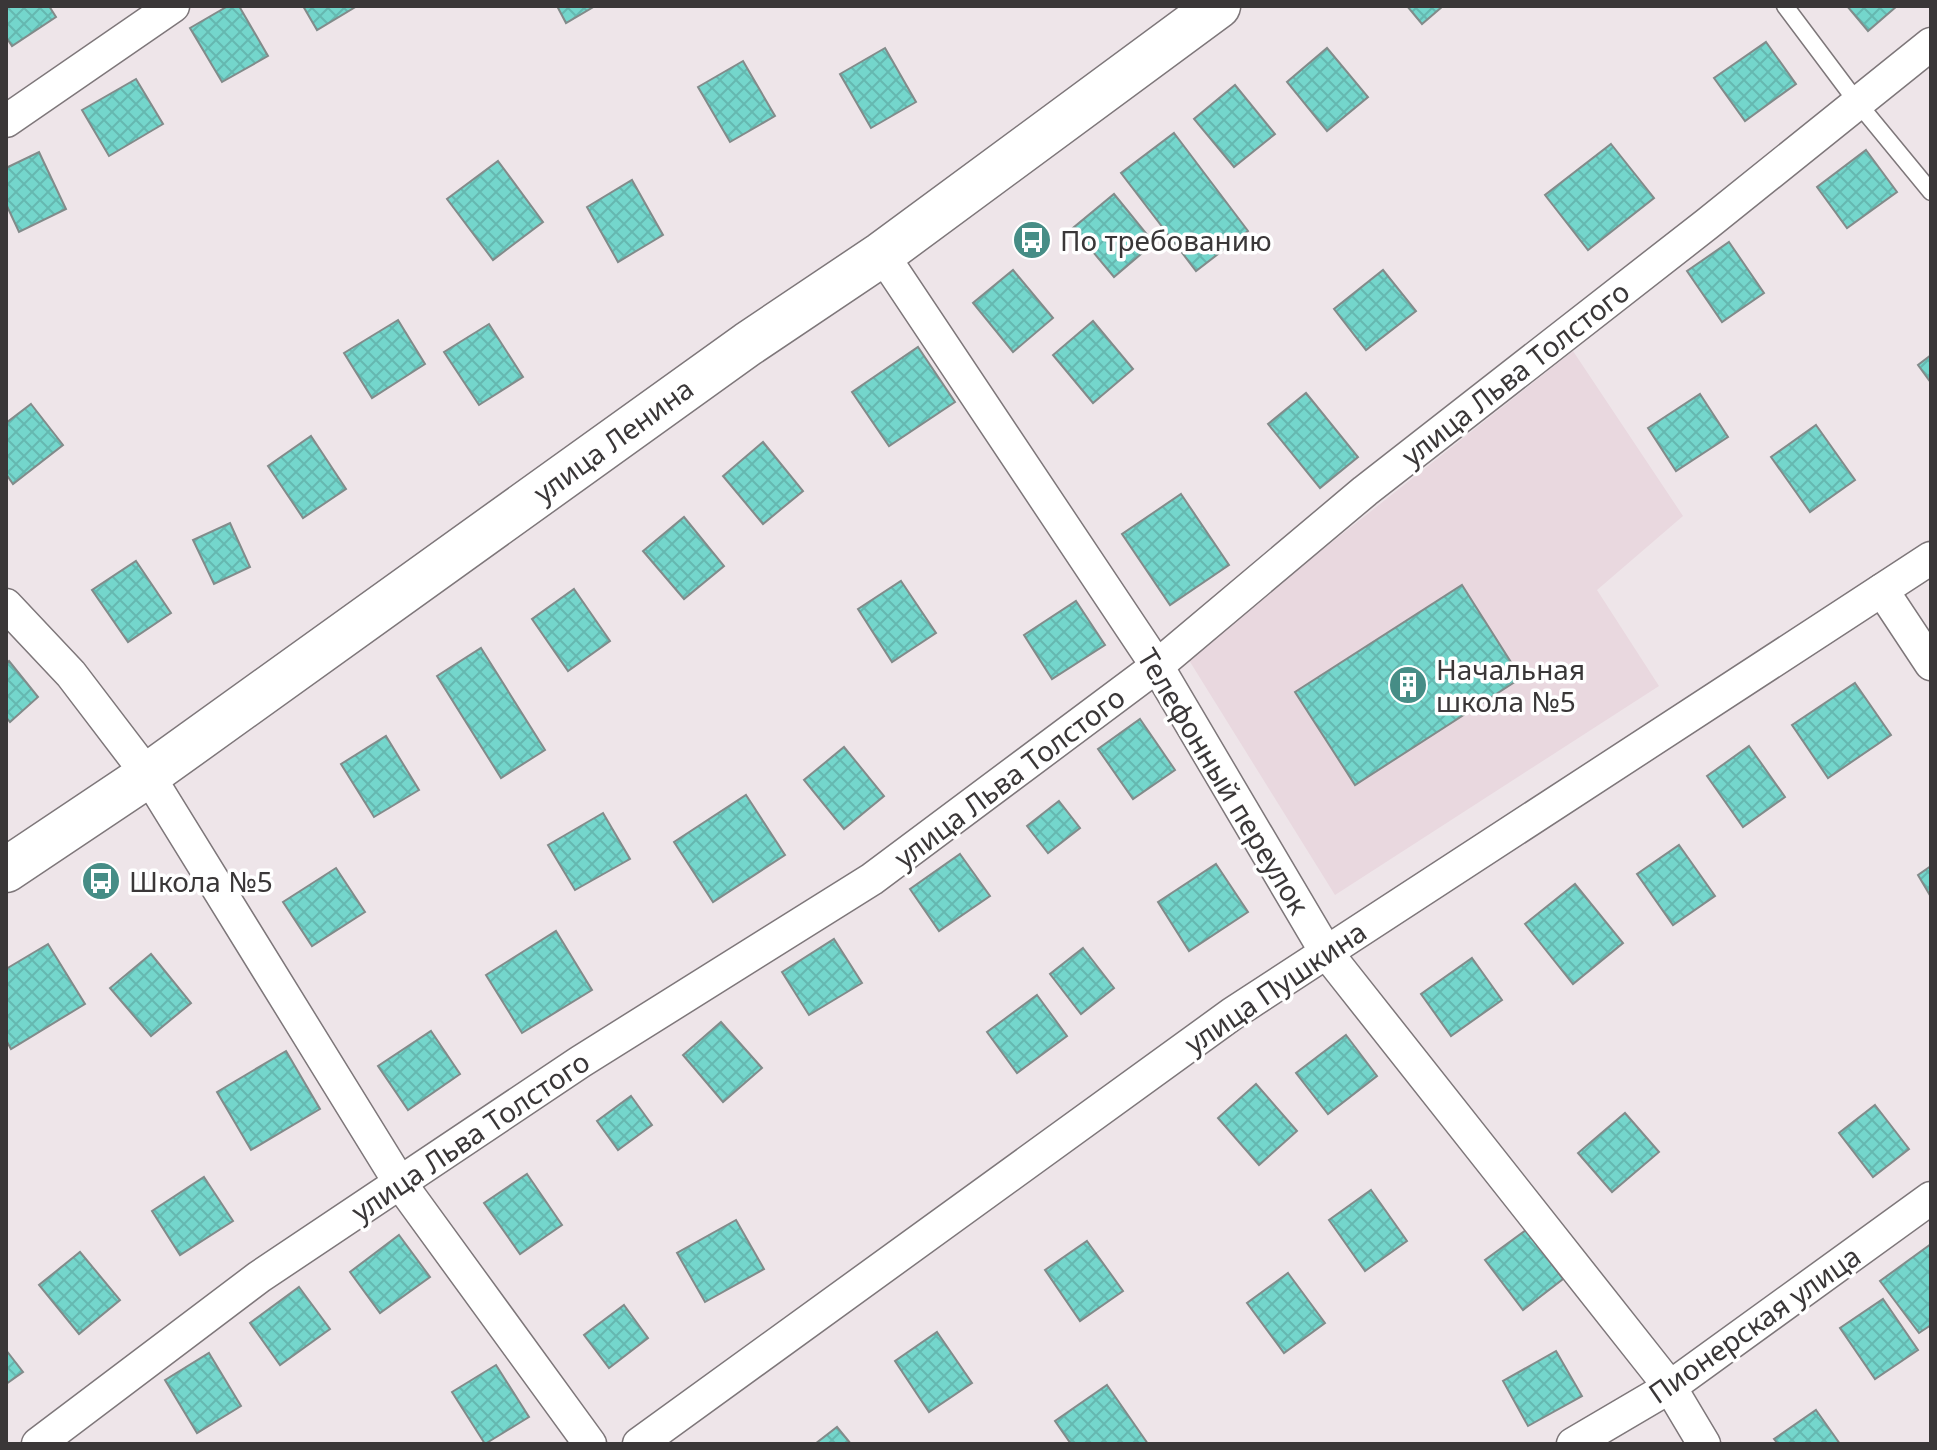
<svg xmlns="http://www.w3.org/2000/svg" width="1937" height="1450" font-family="'Noto Sans',sans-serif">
<defs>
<pattern id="building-cross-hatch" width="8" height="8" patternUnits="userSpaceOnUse" patternTransform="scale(2)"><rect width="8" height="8" fill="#74d6cc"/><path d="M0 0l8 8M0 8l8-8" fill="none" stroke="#65b8b0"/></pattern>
</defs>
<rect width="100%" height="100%" fill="#eee5e9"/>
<path fill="#e9d8df" d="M 1573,351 L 1683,516 L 1597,590 L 1659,686 L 1335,895 L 1187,657 Z"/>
<g fill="url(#building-cross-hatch)" stroke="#828b8a" stroke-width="2">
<path d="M 6,6 L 49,6 L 56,17 L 12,46 L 6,37 Z"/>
<path d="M 228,6 L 239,6 L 268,56 L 222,82 L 190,28 Z"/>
<path d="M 303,6 L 357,6 L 317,30 Z"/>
<path d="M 557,6 L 595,6 L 566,23 Z"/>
<path d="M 1407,6 L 1443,6 L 1422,24 Z"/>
<path d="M 1847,6 L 1897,6 L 1868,31 Z"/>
<path d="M 1766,42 L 1796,84 L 1745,121 L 1714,78 Z"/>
<path d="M 885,48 L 916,102 L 871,128 L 840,74 Z"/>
<path d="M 1327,48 L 1368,97 L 1327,131 L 1287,82 Z"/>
<path d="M 743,61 L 775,116 L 730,142 L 698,87 Z"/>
<path d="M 136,79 L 163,124 L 109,156 L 82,110 Z"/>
<path d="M 1235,85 L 1275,134 L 1234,167 L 1194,119 Z"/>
<path d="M 1174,133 L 1248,231 L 1196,271 L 1121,173 Z"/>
<path d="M 1611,144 L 1654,198 L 1588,250 L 1545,195 Z"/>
<path d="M 1866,150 L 1897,192 L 1847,228 L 1817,187 Z"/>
<path d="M 39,152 L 66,209 L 19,232 L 6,204 L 6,168 Z"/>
<path d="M 498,161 L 543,222 L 493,260 L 447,199 Z"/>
<path d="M 632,180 L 663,235 L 618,262 L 587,207 Z"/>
<path d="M 1114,194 L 1154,243 L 1114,277 L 1073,228 Z"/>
<path d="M 1729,242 L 1764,293 L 1722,322 L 1687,271 Z"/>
<path d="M 1013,270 L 1053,318 L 1013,352 L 973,303 Z"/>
<path d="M 1383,270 L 1416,311 L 1366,350 L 1334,309 Z"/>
<path d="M 398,320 L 425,364 L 372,398 L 344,353 Z"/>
<path d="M 1093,321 L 1133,369 L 1093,403 L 1053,355 Z"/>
<path d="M 489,324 L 523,377 L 479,405 L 444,352 Z"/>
<path d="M 918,347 L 955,402 L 889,446 L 852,392 Z"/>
<path d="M 1931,355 L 1931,383 L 1918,365 Z"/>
<path d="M 1306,393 L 1358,457 L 1320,488 L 1268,424 Z"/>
<path d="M 1700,394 L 1728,437 L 1676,471 L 1648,428 Z"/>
<path d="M 31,404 L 63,445 L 13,484 L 6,474 L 6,423 Z"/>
<path d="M 1816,425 L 1855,480 L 1810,512 L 1771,457 Z"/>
<path d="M 311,436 L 346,489 L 303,518 L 268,466 Z"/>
<path d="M 763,442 L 803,491 L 763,524 L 723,476 Z"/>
<path d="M 1181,494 L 1229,565 L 1170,605 L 1122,534 Z"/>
<path d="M 684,517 L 724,566 L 684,599 L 643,551 Z"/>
<path d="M 230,523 L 250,567 L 214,584 L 193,540 Z"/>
<path d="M 136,561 L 171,613 L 128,642 L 92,590 Z"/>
<path d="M 901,581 L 936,633 L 892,662 L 858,609 Z"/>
<path d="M 1462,585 L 1521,678 L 1355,785 L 1295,692 Z"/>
<path d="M 574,589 L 610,641 L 568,671 L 532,619 Z"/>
<path d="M 1076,601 L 1105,645 L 1052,679 L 1024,635 Z"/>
<path d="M 481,648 L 545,750 L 501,778 L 437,676 Z"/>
<path d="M 9,661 L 38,697 L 10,722 L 6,717 L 6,664 Z"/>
<path d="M 1855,683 L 1891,735 L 1828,778 L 1792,725 Z"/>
<path d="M 1140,719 L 1175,770 L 1133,799 L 1098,749 Z"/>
<path d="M 386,736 L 419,790 L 374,817 L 341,764 Z"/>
<path d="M 1749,746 L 1785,797 L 1743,827 L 1707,776 Z"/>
<path d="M 844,747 L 884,796 L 844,829 L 804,780 Z"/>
<path d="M 746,795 L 785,855 L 713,902 L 674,842 Z"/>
<path d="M 1059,801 L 1080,828 L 1048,853 L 1027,826 Z"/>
<path d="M 603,813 L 630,859 L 575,890 L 548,845 Z"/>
<path d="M 1679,845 L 1715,896 L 1673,925 L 1637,874 Z"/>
<path d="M 960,854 L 990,896 L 939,931 L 910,889 Z"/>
<path d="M 1216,864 L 1248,912 L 1189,951 L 1158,902 Z"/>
<path d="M 1931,866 L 1931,897 L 1918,875 Z"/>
<path d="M 336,868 L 365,912 L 312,946 L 283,902 Z"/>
<path d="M 1575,884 L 1623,943 L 1573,984 L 1525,924 Z"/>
<path d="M 556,931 L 592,990 L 522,1033 L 486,975 Z"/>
<path d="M 834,939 L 862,983 L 809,1015 L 782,972 Z"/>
<path d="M 48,944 L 85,1004 L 11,1049 L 6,1040 L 6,969 Z"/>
<path d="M 1083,948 L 1114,988 L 1081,1014 L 1050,974 Z"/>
<path d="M 151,954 L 191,1003 L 151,1036 L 110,988 Z"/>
<path d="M 1472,958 L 1502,1000 L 1451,1036 L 1421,994 Z"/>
<path d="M 1037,995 L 1067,1036 L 1017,1073 L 987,1032 Z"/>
<path d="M 721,1022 L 762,1068 L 723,1102 L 683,1055 Z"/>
<path d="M 431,1031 L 460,1074 L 408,1110 L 378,1066 Z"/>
<path d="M 1346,1035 L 1377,1076 L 1328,1114 L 1296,1073 Z"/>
<path d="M 286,1051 L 320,1109 L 251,1150 L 217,1092 Z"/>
<path d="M 1256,1084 L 1297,1131 L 1259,1165 L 1218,1118 Z"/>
<path d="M 631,1096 L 652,1125 L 618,1150 L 597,1121 Z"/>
<path d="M 1875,1105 L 1909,1149 L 1873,1177 L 1839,1133 Z"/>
<path d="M 1625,1113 L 1659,1152 L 1612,1192 L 1578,1153 Z"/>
<path d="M 527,1174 L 562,1225 L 520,1254 L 484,1203 Z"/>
<path d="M 204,1177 L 233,1221 L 180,1255 L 152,1211 Z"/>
<path d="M 1371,1190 L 1407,1241 L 1365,1271 L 1329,1220 Z"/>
<path d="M 736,1220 L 764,1269 L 705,1302 L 677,1253 Z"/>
<path d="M 1526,1230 L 1563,1279 L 1523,1310 L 1485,1260 Z"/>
<path d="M 399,1235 L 430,1277 L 380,1313 L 350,1272 Z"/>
<path d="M 1087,1241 L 1123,1291 L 1080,1321 L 1045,1270 Z"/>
<path d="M 1931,1244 L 1931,1325 L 1919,1333 L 1880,1281 Z"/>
<path d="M 80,1252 L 120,1300 L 79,1334 L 39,1285 Z"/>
<path d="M 1288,1273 L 1325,1323 L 1284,1353 L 1247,1303 Z"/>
<path d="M 299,1287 L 330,1329 L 280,1365 L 250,1323 Z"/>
<path d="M 1883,1299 L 1918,1350 L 1875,1379 L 1840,1328 Z"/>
<path d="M 624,1305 L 648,1338 L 609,1368 L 584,1335 Z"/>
<path d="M 937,1332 L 972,1383 L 929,1412 L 895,1361 Z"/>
<path d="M 6,1350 L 23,1372 L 6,1384 Z"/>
<path d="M 1556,1351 L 1582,1396 L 1528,1426 L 1503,1381 Z"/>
<path d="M 209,1353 L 241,1406 L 197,1433 L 165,1380 Z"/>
<path d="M 496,1365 L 529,1417 L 485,1444 L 452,1392 Z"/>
<path d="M 1107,1385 L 1148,1444 L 1071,1444 L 1055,1421 Z"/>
<path d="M 1816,1410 L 1840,1444 L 1778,1444 L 1774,1439 Z"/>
<path d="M 837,1427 L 851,1444 L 815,1444 Z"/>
</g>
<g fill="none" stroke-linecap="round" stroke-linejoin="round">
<g stroke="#7e777a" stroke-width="19">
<path id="lane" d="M 1785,6 L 1857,102 L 1931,192"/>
</g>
<g stroke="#7e777a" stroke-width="35">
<g id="street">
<path d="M 6,121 L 173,6"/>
<path d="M 882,254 L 1157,666 L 1326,952 L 1670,1387 L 1704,1444"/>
<path d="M 1882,590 L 1931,664"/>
<path d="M 6,605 L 71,674 L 148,775 L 400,1183 L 590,1444"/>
<path d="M 38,1444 L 259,1277 L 580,1062 L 872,879 L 1157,666 L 1365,491 L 1707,224 L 1931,44"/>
<path d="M 639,1444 L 1232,1014 L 1931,558"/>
<path d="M 1573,1444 L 1670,1387 L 1931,1198"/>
</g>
</g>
<g stroke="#7e777a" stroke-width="47">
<path id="secondary" d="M 6,870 L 148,775 L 748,344 L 882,254 L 1218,6"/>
</g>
<use href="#lane" stroke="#fff" stroke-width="16"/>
<use href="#street" stroke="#fff" stroke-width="32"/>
<use href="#secondary" stroke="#fff" stroke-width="44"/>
</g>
<defs>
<g id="bus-disc" transform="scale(2)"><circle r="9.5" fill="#468d86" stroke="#fff"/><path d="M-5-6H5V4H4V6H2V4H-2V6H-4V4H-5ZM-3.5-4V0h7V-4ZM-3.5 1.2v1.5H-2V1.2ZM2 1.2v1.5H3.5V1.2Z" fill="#fff"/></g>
<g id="building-disc" transform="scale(2)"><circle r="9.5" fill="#468d86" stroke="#fff"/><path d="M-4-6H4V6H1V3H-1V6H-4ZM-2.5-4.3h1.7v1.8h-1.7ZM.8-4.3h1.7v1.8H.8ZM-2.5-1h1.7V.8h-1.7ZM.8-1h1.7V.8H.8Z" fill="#fff"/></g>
</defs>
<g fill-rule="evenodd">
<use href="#bus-disc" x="1032" y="240"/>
<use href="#building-disc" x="1408" y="685"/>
<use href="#bus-disc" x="101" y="881"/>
</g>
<g text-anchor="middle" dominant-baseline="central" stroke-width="7" stroke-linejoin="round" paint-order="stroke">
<g font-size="28" fill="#3a3738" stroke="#fff" text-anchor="start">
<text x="1060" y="240">По требованию</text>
<text x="1436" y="669">Начальная<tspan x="1436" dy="32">школа №5</tspan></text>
<text x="129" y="881">Школа №5</text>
</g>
<g font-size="28" fill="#3a3738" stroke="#fff">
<text transform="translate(1515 373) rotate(-38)">улица Льва Толстого</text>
<text transform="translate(613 440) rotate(-36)">улица Ленина</text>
<text transform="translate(1009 777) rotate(-37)">улица Льва Толстого</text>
<text transform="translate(1224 781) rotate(59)">Телефонный переулок</text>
<text transform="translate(1275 987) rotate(-34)">улица Пушкина</text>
<text transform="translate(470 1136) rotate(-34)">улица Льва Толстого</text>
<text transform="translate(1754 1324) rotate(-35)">Пионерская улица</text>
</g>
</g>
<rect width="1937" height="1450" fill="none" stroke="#3a3738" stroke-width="16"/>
</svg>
